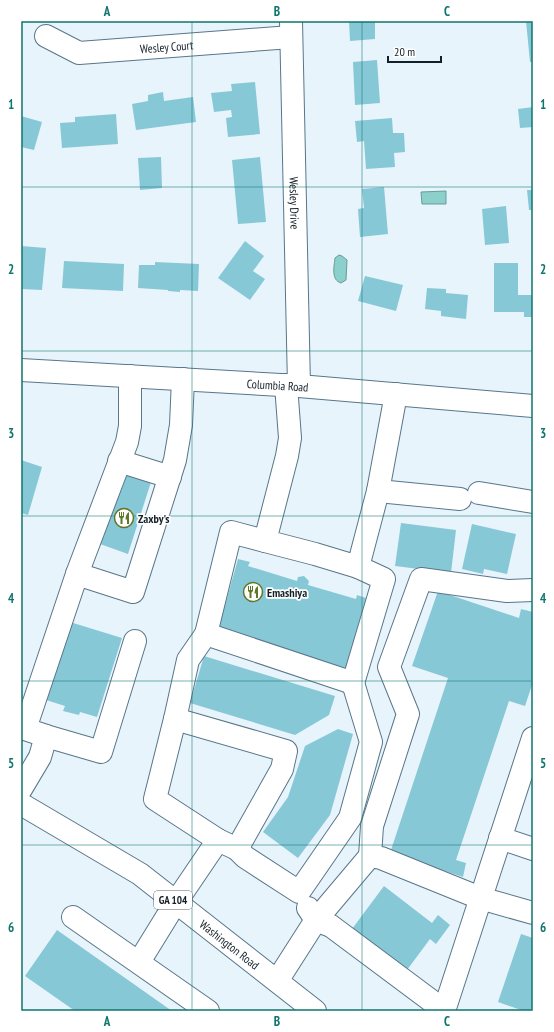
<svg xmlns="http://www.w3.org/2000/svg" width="554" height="1032" font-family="'PT Sans Narrow',sans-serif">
<rect width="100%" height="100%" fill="#e7f4fc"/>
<g fill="#8cd0cc" stroke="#689b9b">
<path d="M 446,191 L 446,204 L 422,204 L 421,192 Z"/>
<path d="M 339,255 L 342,256 L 347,260 L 346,280 L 341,283 C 331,280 334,267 335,258 Z"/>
</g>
<g fill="#87c8d7">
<path d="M 349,21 L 375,21 L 375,39 L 350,41 Z"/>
<path d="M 526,21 L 533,21 L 533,62 L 530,62 Z"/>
<path d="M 377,60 L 380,103 L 355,105 L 353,62 Z"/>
<path d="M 255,82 L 260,134 L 228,137 L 226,118 L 232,117 L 231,110 L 214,112 L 211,93 L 232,91 L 231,84 Z"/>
<path d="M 163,92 L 164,101 L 193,97 L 196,122 L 136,130 L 132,104 L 148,101 L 148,95 Z"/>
<path d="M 533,107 L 533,127 L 520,128 L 518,109 Z"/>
<path d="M 116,114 L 118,144 L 62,148 L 60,123 L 75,122 L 75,117 Z"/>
<path d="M 21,116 L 42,122 L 34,150 L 21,147 Z"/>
<path d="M 392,118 L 393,133 L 404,133 L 405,152 L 394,153 L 395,167 L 366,169 L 364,141 L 357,142 L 355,121 Z"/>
<path d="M 161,157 L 162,188 L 140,190 L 138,158 Z"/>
<path d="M 260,157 L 266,222 L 238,224 L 232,160 Z"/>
<path d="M 384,187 L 388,234 L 360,237 L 358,209 L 364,208 L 362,189 Z"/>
<path d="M 527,190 L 533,190 L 533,210 L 529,210 Z"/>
<path d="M 506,206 L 509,243 L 485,245 L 482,209 Z"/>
<path d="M 245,241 L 264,256 L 253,271 L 265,279 L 250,300 L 218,278 Z"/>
<path d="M 21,246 L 46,248 L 42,290 L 21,289 Z"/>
<path d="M 64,261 L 124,264 L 123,291 L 62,288 Z"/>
<path d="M 155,262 L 199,264 L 198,291 L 180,290 L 180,292 L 168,291 L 168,290 L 138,288 L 139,265 L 155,265 Z"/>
<path d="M 494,263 L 518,263 L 518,295 L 533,295 L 533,317 L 524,317 L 524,312 L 494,312 Z"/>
<path d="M 365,276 L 403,285 L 396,311 L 358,301 Z"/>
<path d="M 427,288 L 446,289 L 446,293 L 468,295 L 466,319 L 441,316 L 441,311 L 425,309 Z"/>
<path d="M 21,460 L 42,467 L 28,515 L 21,513 Z"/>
<path d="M 127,474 L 151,482 L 128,554 L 100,544 L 117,490 L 121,491 Z"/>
<path d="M 401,523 L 456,530 L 451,573 L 395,566 Z"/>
<path d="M 472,524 L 516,534 L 507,574 L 484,569 L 483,574 L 462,569 Z"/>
<path d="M 238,559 L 250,562 L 248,566 L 297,581 L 298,577 L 304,576 L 309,581 L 308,585 L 356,599 L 357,595 L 366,598 L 346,668 L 218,630 Z"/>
<path d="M 438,591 L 519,618 L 521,609 L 533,612 L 533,682 L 525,706 L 509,701 L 456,860 L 466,863 L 463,877 L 390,853 L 448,678 L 412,666 Z"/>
<path d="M 70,622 L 122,638 L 97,717 L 80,712 L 79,715 L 63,711 L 65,706 L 46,700 Z"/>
<path d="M 204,656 L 335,696 L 329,715 L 295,735 L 190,703 Z"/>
<path d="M 338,729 L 353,734 L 330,815 L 298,858 L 263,832 L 288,797 L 305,746 Z"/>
<path d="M 384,886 L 432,923 L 438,915 L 450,925 L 436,944 L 430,939 L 407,970 L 352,929 Z"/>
<path d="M 57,930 L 172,1011 L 75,1011 L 25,976 Z"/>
<path d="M 521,934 L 533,938 L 533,1011 L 524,1011 L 498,1002 Z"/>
</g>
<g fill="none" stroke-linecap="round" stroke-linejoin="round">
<g stroke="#587689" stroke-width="24">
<g id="minor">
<path id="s1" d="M 291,21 L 299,386"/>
<path id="s2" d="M 46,36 L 79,53 L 291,37"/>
<path d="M 286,385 L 290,438 L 287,456 L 265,541 L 315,554 L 358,567 L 378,491 L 396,394"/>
<path d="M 119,461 L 170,477"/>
<path d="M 378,491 L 460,499"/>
<path d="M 479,493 L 533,502"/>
<path d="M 265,541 L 231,532 L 206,634 L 353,683 L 384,579 L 358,567"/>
<path d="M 77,574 L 133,592 L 175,460 L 181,425 L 183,379"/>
<path d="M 175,719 L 155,799 L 218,840"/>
<path d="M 46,736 L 101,752 L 135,641"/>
<path d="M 21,789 L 40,757 L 46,736 L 25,729 L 77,574 L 127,442 L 130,426 L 130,376"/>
<path d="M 500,838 L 533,849"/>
<path d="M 237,849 L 245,857 L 299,892 L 350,818 L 371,742 L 353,683"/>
<path d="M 370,856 L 372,826 L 408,714 L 389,667 L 421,579 L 507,591 L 533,590"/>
<path d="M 73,917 L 208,1011"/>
<path d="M 139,962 L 176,902 L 218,840 L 237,849 L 282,769 L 286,751 L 175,719 L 188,660 L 206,634"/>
<path d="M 277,981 L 316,920 L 308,908"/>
<path d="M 444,1011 L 533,738"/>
<path d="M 445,1011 L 331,926 L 316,920 L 370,856 L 381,858 L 480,898 L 533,913"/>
</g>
</g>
<g stroke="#587689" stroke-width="24">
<g id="major">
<path id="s3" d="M 21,370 L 299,386 L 533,406"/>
<path id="s4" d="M 21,804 L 140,874 L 315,1011"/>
</g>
</g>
<use href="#minor" stroke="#fff" stroke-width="22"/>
<use href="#major" stroke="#fff" stroke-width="22"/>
</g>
<path fill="none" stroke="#0f766e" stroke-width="1" stroke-opacity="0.55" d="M 192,21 L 192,1011M 362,21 L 362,1011M 21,187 L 533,187M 21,351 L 533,351M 21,516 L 533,516M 21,681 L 533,681M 21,845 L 533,845"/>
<defs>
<g id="restaurant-ring" transform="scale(1)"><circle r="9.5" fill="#fff" stroke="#607729" stroke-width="1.5"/><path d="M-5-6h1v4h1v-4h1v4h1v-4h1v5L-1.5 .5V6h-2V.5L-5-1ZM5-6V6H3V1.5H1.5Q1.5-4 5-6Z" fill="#607729"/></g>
</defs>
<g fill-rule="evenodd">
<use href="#restaurant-ring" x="124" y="518"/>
<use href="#restaurant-ring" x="253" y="592"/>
</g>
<g text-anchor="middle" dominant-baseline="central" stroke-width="3.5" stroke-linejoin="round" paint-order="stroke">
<rect fill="#fff" stroke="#5a6368" stroke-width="1" x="154" y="891" width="38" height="18" rx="3"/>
<g font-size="11" font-weight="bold" fill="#142028">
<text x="173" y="900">GA 104</text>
</g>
<g font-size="12" fill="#142028" stroke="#fff">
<text stroke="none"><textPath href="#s2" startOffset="125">Wesley Court</textPath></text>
<text stroke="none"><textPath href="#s1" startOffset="182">Wesley Drive</textPath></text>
<text stroke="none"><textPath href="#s3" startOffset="257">Columbia Road</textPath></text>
<text stroke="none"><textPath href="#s4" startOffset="252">Washington Road</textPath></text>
</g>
<g font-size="12" font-weight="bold" fill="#142028" stroke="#fff" text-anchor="start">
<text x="138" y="518">Zaxby's</text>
<text x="267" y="592">Emashiya</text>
</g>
</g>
<rect width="554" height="1032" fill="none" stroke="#ffffff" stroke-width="44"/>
<path d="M388 56v6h53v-6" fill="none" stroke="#142028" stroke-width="2"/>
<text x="394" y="56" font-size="12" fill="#142028" stroke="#ffffff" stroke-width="3" paint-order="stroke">20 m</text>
<rect x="22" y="22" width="510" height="988" fill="none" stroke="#0f766e" stroke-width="1.5"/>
<g font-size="13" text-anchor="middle" font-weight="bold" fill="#0f766e">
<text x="107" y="16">A</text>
<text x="277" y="16">B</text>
<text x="447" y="16">C</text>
<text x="11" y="109">1</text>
<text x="543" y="109">1</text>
<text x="11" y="274">2</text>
<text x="543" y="274">2</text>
<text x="11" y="438">3</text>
<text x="543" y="438">3</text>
<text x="11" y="603">4</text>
<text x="543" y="603">4</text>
<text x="11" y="768">5</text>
<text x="543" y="768">5</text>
<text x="11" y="932">6</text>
<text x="543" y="932">6</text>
<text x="107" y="1026">A</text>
<text x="277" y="1026">B</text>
<text x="447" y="1026">C</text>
</g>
</svg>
